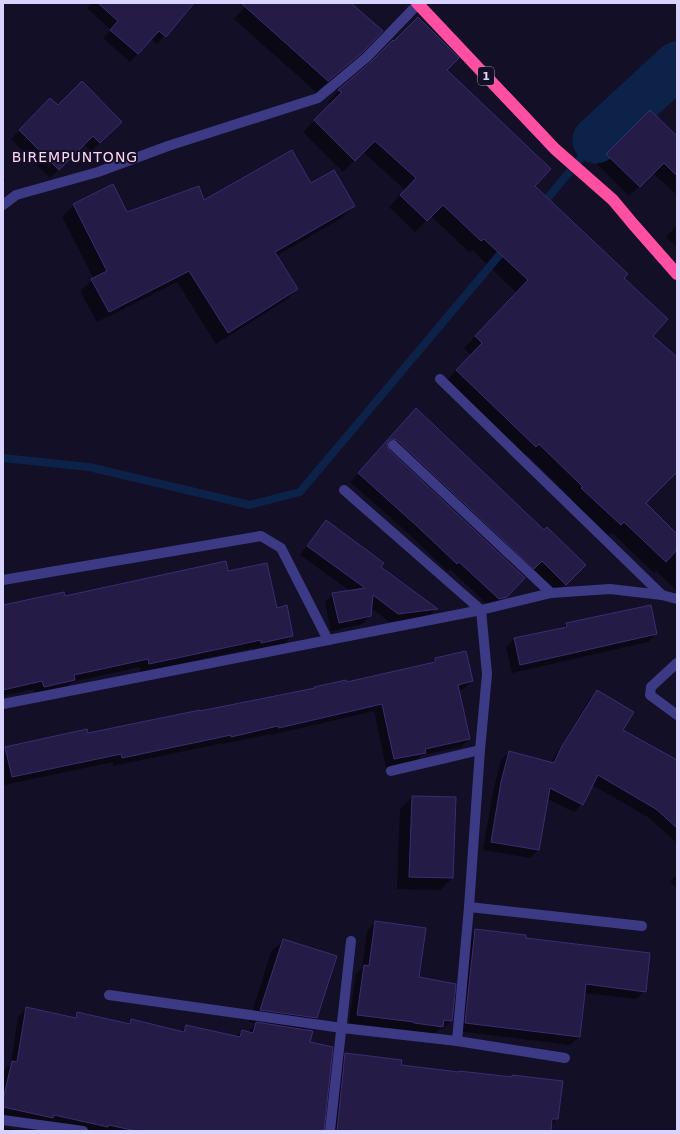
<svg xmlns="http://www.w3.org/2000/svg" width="680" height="1134" font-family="'DejaVu Sans',sans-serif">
<rect width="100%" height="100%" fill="#130f26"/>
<g fill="#0007">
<path d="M 91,3 L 193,3 L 157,44 L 151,39 L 130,62 L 103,38 L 111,30 L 87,8 Z"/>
<path d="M 248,3 L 350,3 L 362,52 L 349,64 L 316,92 L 234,19 Z"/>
<path d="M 445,70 L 533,186 L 622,279 L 652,336 L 677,358 L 677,470 L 644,503 L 677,535 L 677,591 L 656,571 L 654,573 L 612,533 L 608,536 L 571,500 L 572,499 L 527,455 L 524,458 L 445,382 L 471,355 L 464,348 L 517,293 L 472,250 L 469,252 L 431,216 L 415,232 L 389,207 L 405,190 L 363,152 L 343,172 L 303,132 L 331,105 L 328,102 L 339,90 Z"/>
<path d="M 50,100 L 58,107 L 121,122 L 91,151 L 84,144 L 50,178 L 11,139 Z"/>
<path d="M 650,111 L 677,138 L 677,195 L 653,173 L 629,196 L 597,164 Z"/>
<path d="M 3,177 L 6,181 L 3,184 Z"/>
<path d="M 310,184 L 354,206 L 342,218 L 276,256 L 297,289 L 286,300 L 216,344 L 177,282 L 97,322 L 80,291 L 94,279 L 62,217 L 74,205 L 127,213 Z"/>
<path d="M 677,225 L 677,247 L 666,237 Z"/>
<path d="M 408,418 L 544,532 L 585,565 L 557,592 L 533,569 L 526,576 L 389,448 L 386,448 L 524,578 L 497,605 L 490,607 L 450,569 L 448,572 L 410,535 L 350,482 Z"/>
<path d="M 326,521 L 379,567 L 436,609 L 428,617 L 390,622 L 371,608 L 370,616 L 362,624 L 331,631 L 325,602 L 333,594 L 350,591 L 300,555 L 318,530 Z"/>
<path d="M 227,573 L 276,609 L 292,636 L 284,644 L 253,651 L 253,648 L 141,672 L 140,667 L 72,682 L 66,688 L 35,694 L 34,689 L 3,696 L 3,605 L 65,598 Z"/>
<path d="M 566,624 L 656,634 L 648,642 L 512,673 L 506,647 L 514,639 L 562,629 Z"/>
<path d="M 435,659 L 472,681 L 464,689 L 458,691 L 469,739 L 461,747 L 422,755 L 416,761 L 386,767 L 374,711 L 271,735 L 270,734 L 223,744 L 223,743 L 113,766 L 113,762 L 4,785 L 3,750 L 5,748 L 87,734 L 200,713 L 314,689 L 315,687 L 346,683 L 430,664 Z"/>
<path d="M 597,691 L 622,730 L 677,762 L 677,843 L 648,817 L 592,785 L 582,804 L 574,812 L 547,799 L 538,850 L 530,858 L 483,850 L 493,792 L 501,760 L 509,752 L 551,763 L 589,700 Z"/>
<path d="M 412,797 L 452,878 L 440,890 L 397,889 L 400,809 Z"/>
<path d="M 677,874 L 677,888 L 670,882 Z"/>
<path d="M 375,922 L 451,1021 L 443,1029 L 440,1029 L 434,1035 L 406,1031 L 407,1030 L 349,1023 L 356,974 L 362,968 L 367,931 Z"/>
<path d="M 475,930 L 525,938 L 645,991 L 636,999 L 584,993 L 579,1037 L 570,1045 L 457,1031 L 467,938 Z"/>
<path d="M 283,940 L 317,1017 L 304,1030 L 308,1042 L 323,1131 L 64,1131 L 3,1123 L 3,1074 L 4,1070 L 11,1064 L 18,1017 L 26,1009 L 73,1018 L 78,1013 L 127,1024 L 131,1021 L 181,1032 L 186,1027 L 236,1037 L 242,1031 L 248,1032 L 257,1023 L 249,1022 L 271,952 Z"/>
<path d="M 346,1054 L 400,1066 L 510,1078 L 512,1076 L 557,1119 L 549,1127 L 518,1131 L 330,1131 L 337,1062 Z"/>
<path d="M 3,1128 L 28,1131 L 3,1131 Z"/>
</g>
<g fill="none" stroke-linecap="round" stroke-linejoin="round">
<g stroke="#0c2248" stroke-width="8">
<path d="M 542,205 L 596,140"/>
<path d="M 3,458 L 89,467 L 250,505 L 300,492 L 507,246"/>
</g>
<path stroke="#0c2248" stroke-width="47" d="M 596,140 L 677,65"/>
</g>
<g fill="#241b47" stroke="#3b2d73">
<path d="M 98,3 L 194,3 L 166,37 L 159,31 L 138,54 L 110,30 L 118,21 Z"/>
<path d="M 241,3 L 351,3 L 383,31 L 363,52 L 328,81 Z"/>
<path d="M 418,17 L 459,58 L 447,70 L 551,169 L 535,186 L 628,274 L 624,278 L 668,319 L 653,336 L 677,357 L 677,472 L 646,503 L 677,534 L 677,550 L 666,562 L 624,522 L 621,525 L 581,488 L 583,487 L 539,444 L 536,447 L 456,370 L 482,343 L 475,336 L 528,280 L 484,239 L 481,241 L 443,205 L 427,221 L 400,195 L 416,178 L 375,141 L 355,161 L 314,120 L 342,92 L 338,90 L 371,62 L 393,40 L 394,41 Z"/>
<path d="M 82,81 L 122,122 L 100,143 L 93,136 L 59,170 L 19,130 L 50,98 L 58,105 Z"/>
<path d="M 650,110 L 677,136 L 677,176 L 664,163 L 640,187 L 606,154 Z"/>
<path d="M 292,150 L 311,183 L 334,170 L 355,206 L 275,252 L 298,289 L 228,333 L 189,271 L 109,312 L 91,279 L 107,271 L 73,204 L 113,184 L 127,212 L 199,186 L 204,200 Z"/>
<path d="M 416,408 L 544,530 L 547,527 L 586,565 L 566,585 L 542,561 L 534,569 L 397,440 L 392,439 L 388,441 L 387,446 L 389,450 L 525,578 L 507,597 L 499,599 L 459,562 L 457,564 L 418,527 L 358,473 Z"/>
<path d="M 326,520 L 384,563 L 381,567 L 438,609 L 398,614 L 373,595 L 371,616 L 339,623 L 332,593 L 365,588 L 307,546 Z"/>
<path d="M 226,561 L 228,571 L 267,563 L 277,608 L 287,605 L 293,636 L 261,643 L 261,640 L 149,664 L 148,659 L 74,675 L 75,680 L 44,687 L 42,681 L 3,690 L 3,605 L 64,592 L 65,596 Z"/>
<path d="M 651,605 L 657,634 L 520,665 L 514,638 L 567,627 L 566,623 Z"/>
<path d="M 466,651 L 473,681 L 458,685 L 470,739 L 425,749 L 426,753 L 394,759 L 382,704 L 279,728 L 278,726 L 231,737 L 231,735 L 122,758 L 121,754 L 12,777 L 5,747 L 87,729 L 88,733 L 200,710 L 200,711 L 315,688 L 314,687 L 346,680 L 347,682 L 435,662 L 435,658 Z"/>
<path d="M 597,690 L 634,712 L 623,730 L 677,760 L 677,828 L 656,809 L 598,775 L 583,805 L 550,788 L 539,850 L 491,842 L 501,782 L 509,751 L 554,763 L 562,746 Z"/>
<path d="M 412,796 L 456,797 L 453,878 L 409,877 Z"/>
<path d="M 375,921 L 426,928 L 419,977 L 456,984 L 452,1021 L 444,1020 L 443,1027 L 414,1023 L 414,1022 L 357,1015 L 364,965 L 369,966 Z"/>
<path d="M 475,929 L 526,935 L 526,938 L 650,953 L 646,992 L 586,984 L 580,1037 L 465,1023 Z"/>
<path d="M 283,939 L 337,956 L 317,1018 L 260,1010 Z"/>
<path d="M 26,1007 L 76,1018 L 77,1012 L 130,1024 L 131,1019 L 184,1032 L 186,1025 L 240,1037 L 242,1030 L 253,1033 L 256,1022 L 313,1031 L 310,1042 L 333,1047 L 324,1131 L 136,1131 L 109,1125 L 108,1127 L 54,1115 L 53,1118 L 3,1107 L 3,1100 L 12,1061 L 17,1062 Z"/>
<path d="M 345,1053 L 402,1060 L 401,1065 L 459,1072 L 459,1071 L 512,1077 L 512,1075 L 563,1081 L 558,1119 L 552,1119 L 551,1131 L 337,1131 Z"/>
</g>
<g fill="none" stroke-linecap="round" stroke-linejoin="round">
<g stroke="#3d3a85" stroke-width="10">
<path d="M 3,205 L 16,195 L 98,172 L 168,146 L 318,98 L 367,57 L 418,4"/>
<path d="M 440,379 L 662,595"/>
<path d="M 393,445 L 551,593"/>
<path d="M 344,490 L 481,610 L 487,674 L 480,750 L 469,907 L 457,1041"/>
<path d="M 3,580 L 261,536 L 281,548 L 328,640"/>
<path d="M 677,663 L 651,687 L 650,695 L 677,715"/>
<path d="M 3,704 L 481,610 L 551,593 L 610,589 L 662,595 L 677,599"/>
<path d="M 391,771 L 480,750"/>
<path d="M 469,907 L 642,926"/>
<path d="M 109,995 L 342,1028 L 457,1041 L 565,1058"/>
<path d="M 3,1120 L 83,1131"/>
<path d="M 330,1131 L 351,941"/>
</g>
<path stroke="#ff4fa3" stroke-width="12" d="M 417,3 L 555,149 L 613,200 L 633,224 L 677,274"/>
</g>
<g text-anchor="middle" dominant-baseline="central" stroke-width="4" stroke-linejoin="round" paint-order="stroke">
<rect fill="#130f26" stroke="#9e99be" stroke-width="1" x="478" y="67" width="16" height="18" rx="3"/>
<g font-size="11" font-weight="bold" fill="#d9d4ff">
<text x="486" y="76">1</text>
</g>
<g font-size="14" letter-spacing="1" fill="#ffd6f0" stroke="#130f26">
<text x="75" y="157">BIREMPUNTONG</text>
</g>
</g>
<rect width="680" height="1134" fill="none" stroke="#d9d4ff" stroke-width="8"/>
</svg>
